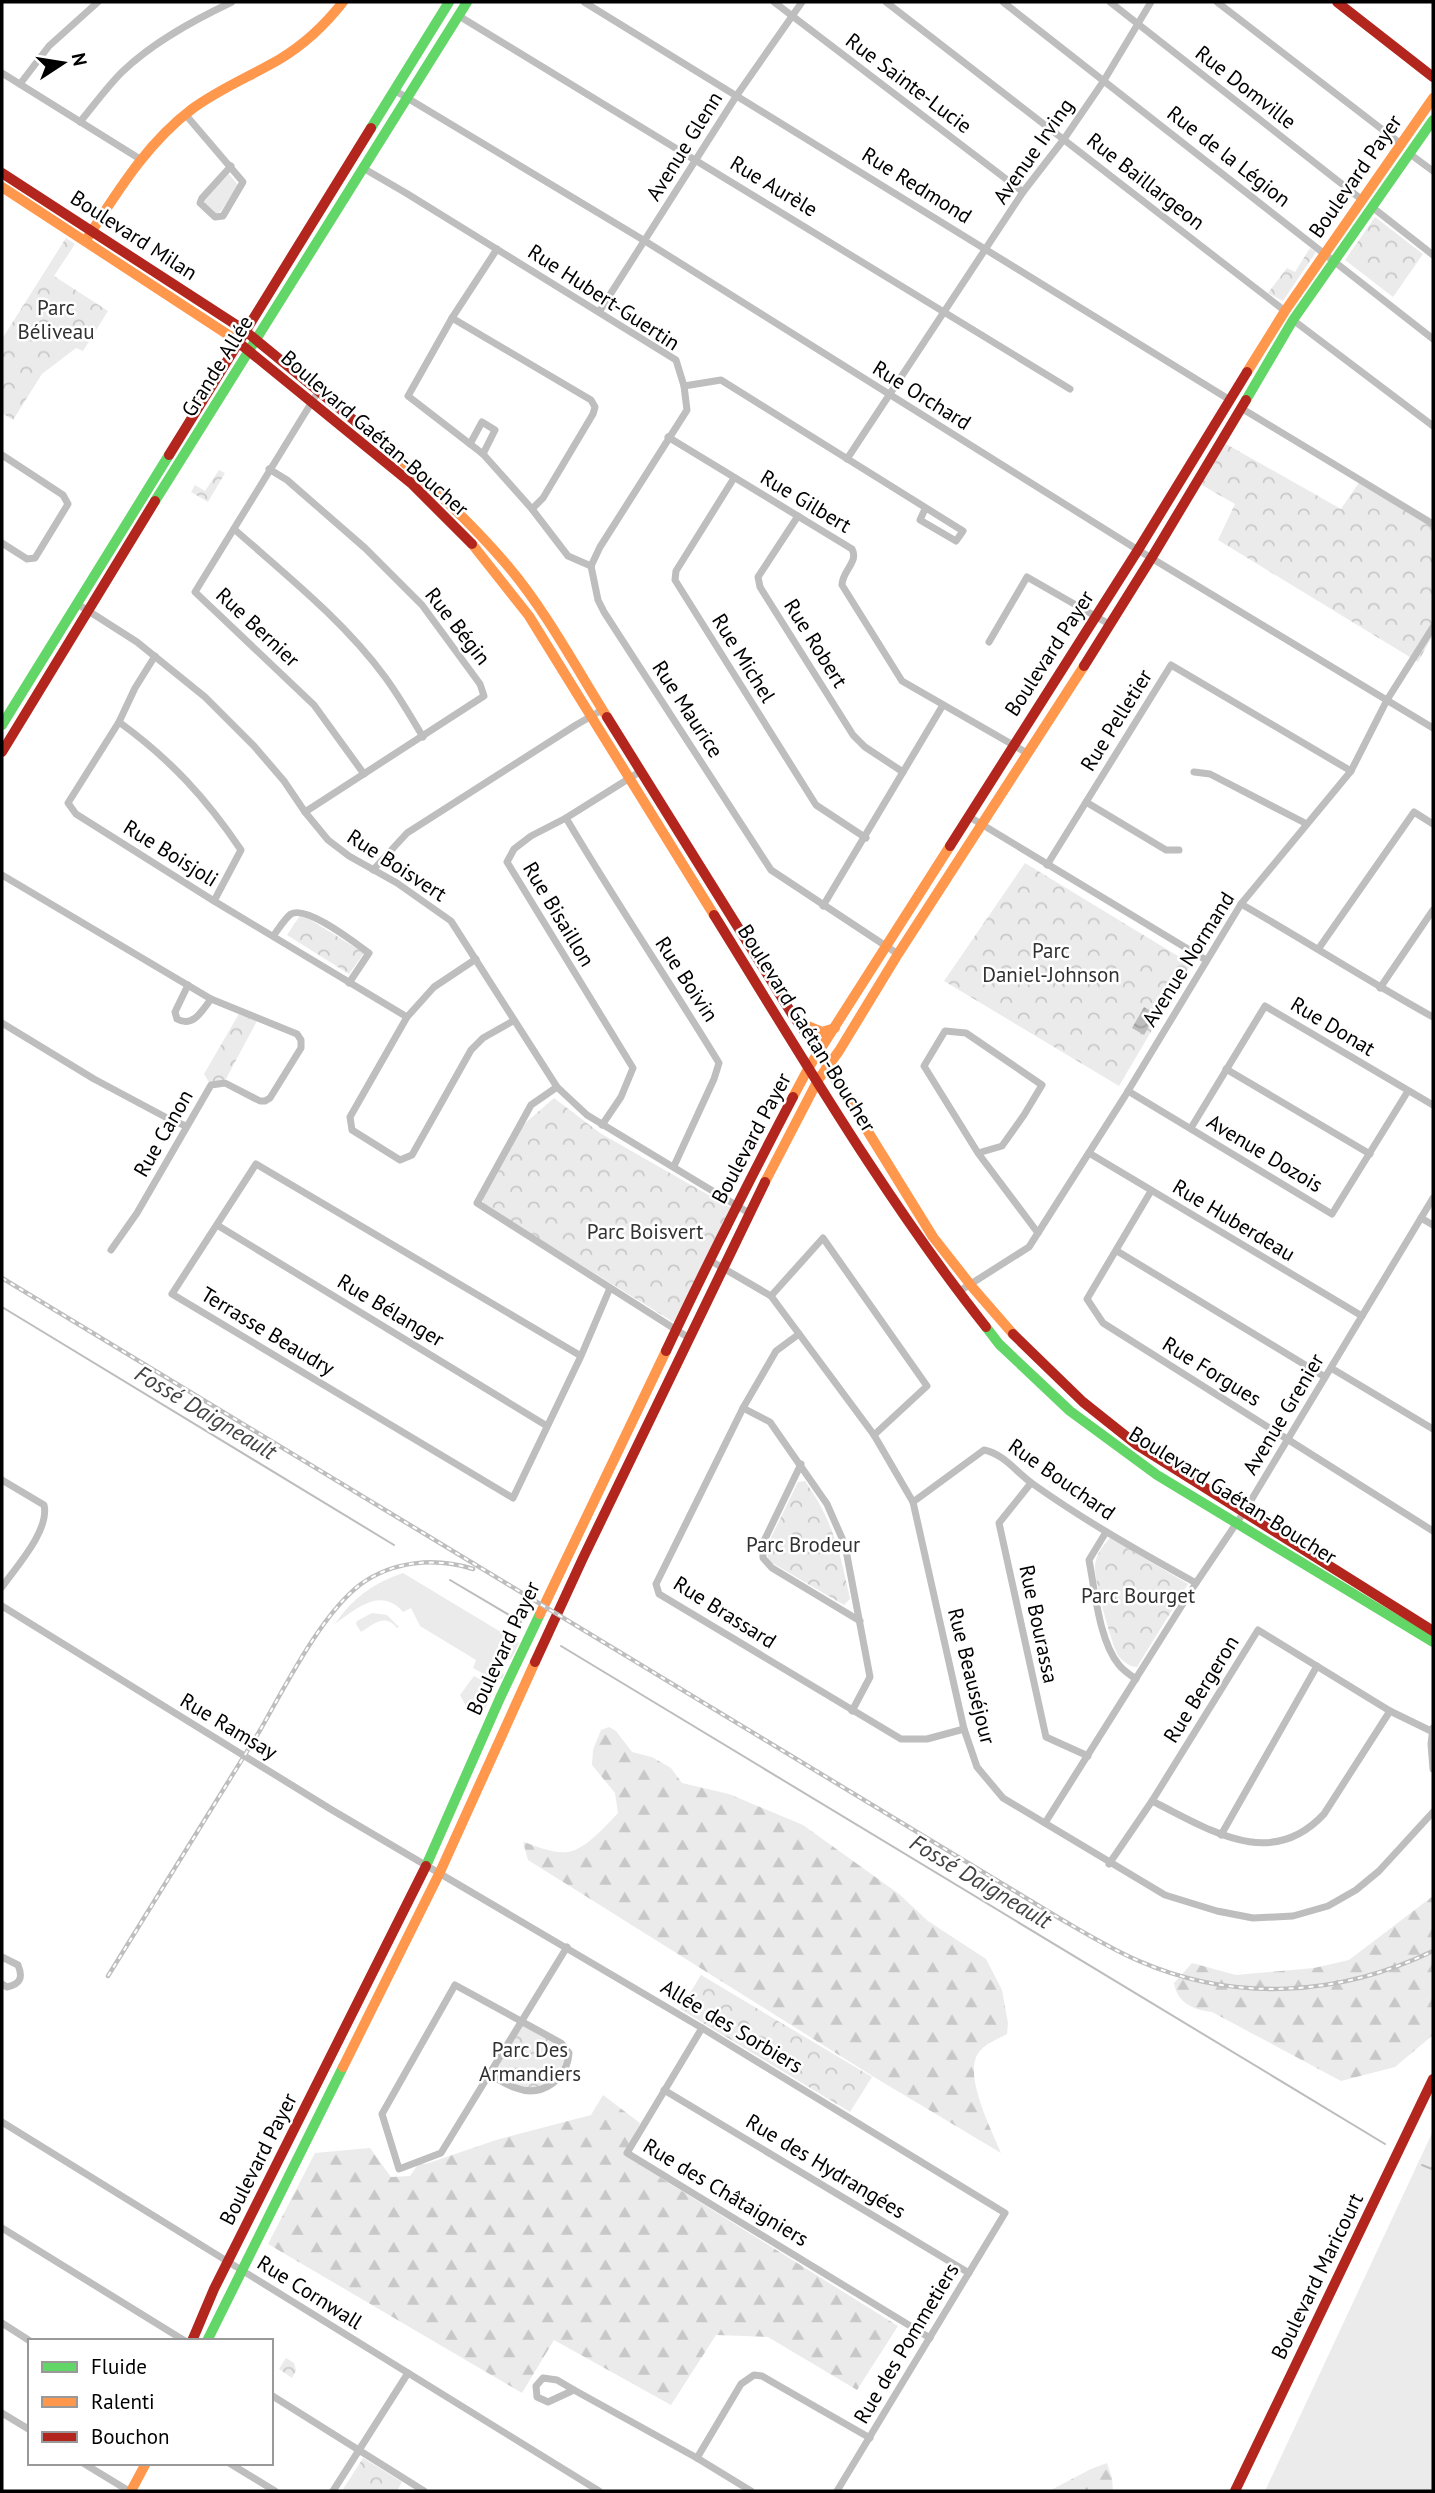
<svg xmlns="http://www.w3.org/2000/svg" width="1435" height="2493" font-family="'PT Sans',sans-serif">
<defs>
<pattern id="forest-firs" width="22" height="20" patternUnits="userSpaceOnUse" patternTransform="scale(1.75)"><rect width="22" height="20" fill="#ebebeb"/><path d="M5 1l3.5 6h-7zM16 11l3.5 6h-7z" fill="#c8c8c8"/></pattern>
<pattern id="park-crowns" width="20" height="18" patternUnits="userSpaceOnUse" patternTransform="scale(1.75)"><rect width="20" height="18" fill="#ebebeb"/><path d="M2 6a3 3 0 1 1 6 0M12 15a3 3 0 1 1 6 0" fill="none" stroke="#c8c8c8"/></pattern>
<pattern id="water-waves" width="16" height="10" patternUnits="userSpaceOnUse" patternTransform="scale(1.75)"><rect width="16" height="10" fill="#bdbdbd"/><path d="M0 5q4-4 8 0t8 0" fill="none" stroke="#a1a1a1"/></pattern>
</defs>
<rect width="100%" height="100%" fill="#fff"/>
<g fill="#ebebeb">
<path d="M 229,174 L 238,185 L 221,211 L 216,214 L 205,205 L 205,197 Z"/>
<path d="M 403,1573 L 519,1643 L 511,1659 L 503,1659 L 499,1667 L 504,1675 L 502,1679 L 493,1679 L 473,1668 L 476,1660 L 420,1626 L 411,1608 L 403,1612 C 381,1586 356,1609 335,1624 C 351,1599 375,1582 403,1573 Z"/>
<path d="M 372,1613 L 387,1615 L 399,1627 L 397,1628 C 385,1613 374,1624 361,1632 L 356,1624 L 357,1621 Z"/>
<path d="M 474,1676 L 490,1685 L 493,1692 L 483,1713 L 466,1706 L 460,1695 Z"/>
<path d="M 1433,2131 L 1433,2491 L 1265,2491 Z"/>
</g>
<g fill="url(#forest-firs)">
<path d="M 609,1727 L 616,1731 L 632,1752 L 652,1757 L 671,1768 L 682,1783 L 729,1794 L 803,1825 L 899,1894 L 928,1921 L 986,1959 L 1002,1990 L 1008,2023 L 1007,2034 C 998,2039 985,2044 979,2052 C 962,2074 992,2130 1001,2153 L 874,2077 L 528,1860 L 523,1842 C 537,1846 558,1856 572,1851 C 588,1846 607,1825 618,1813 L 615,1793 L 592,1765 L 593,1750 L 601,1730 Z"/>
<path d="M 1433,1896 L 1433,2035 L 1395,2067 L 1341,2081 L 1212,2012 C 1194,2010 1177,2003 1174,1983 L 1192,1963 L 1236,1975 L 1314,1968 L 1349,1960 Z"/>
<path d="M 603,2095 L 640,2123 L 624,2155 L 898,2326 L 857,2390 L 768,2337 L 716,2335 L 671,2405 L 554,2340 L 522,2393 L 268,2244 L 315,2153 L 370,2148 L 391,2177 L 410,2176 L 419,2163 L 426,2164 L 496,2140 L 591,2115 Z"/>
<path d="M 1107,2463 L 1112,2478 L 1113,2491 L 1049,2491 L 1091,2469 Z"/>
</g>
<g fill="url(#park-crowns)">
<path d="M 1375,217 L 1423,254 L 1393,297 L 1345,260 Z"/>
<path d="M 66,238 L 75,244 L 54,276 L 108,311 L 83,351 L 76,348 L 42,374 L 13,420 L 2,413 L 2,339 Z"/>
<path d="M 1310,248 L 1316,252 L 1283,301 L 1268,293 L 1287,268 L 1295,272 Z"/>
<path d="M 1226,444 L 1341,509 L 1362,478 L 1433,522 L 1433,635 L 1418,662 L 1218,540 L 1235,504 L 1200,484 Z"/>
<path d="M 219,470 L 225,473 L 208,502 L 191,492 L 195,485 L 205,491 Z"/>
<path d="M 1025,863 L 1191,964 L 1119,1086 L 944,981 Z"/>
<path d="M 301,914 L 364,953 L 349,974 L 287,935 Z"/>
<path d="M 240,1012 L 258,1019 L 226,1079 L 210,1084 L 204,1074 Z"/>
<path d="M 554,1098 L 600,1133 L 733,1209 L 675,1323 L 484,1205 L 481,1196 L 523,1125 Z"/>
<path d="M 805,1481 C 833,1521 840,1552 850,1599 L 844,1605 L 769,1561 L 766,1548 L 798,1482 Z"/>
<path d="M 1110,1538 L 1188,1584 L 1137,1667 C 1129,1667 1119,1659 1116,1651 C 1110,1637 1094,1580 1095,1566 C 1096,1554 1102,1547 1110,1538 Z"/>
<path d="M 701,1975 L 872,2077 L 850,2112 L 680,2009 Z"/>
<path d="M 521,2021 L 562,2044 L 569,2053 L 568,2065 L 541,2089 L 518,2090 L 490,2075 Z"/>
<path d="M 286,2358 L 294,2363 L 296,2371 L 292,2378 L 279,2369 Z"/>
<path d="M 363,2458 L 402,2482 L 397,2491 L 342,2491 Z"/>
</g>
<path fill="url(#water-waves)" d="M 1144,1007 L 1156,1014 L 1144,1035 L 1132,1028 Z"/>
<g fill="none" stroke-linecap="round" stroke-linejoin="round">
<g stroke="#bdbdbd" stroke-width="2">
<path d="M 2,1307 L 394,1545"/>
<path d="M 450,1580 L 521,1622"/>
<path d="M 561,1646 L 1385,2144"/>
<path d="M 1422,2165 L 1432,2169 L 1433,2166"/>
</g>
<g stroke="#bebebe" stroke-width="7">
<path d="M 584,2 L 1230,400"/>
<path d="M 774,2 L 1023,192"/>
<path d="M 886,2 L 1285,311"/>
<path d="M 1003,2 L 1433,339"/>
<path d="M 1110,2 L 1361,199"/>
<path d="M 1217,2 L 1401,144"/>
<path d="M 459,16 L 1070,389"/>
<path d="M 2,73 L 140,159"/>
<path d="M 20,84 L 49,46 L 98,2"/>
<path d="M 394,90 L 645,241 L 1138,550 L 1433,728"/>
<path d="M 185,114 L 243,182 L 223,216 L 215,217 L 200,203 L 202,198 L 231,166"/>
<path d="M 80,122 C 94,105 107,87 122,72 C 153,42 194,20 232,2"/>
<path d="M 1410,154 L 1433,171"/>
<path d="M 363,168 L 406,193 L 676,360 L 684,386 L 687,410 L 600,547 L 591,566"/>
<path d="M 1372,207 L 1433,255"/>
<path d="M 497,249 L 452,318 L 408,396 L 483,454 L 532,509 L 568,556 L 591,566"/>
<path d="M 599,312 L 737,95 L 802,2"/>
<path d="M 452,318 L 591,400 L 595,407 L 593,414 L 543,498 L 532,509"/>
<path d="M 1293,320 L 1433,426"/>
<path d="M 684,386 L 721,380 L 963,531 L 956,541 L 920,520 L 925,509"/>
<path d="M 318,392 L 195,592 L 314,705 L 364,774"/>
<path d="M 1241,408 L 1433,524"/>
<path d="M 668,437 L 852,549 C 859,562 842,571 842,585 L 902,681 L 1027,753"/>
<path d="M 470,444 L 482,422 L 495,430 L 483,454"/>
<path d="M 2,455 L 63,495 L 68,504 L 35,558 L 27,559 L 2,543"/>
<path d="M 847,459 L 1023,192 L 1064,139 L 1103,82 L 1151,2"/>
<path d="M 269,469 L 287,480 L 365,548 L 422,605 L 480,684 L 484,696 L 305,812"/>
<path d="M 734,478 L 676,571 L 675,580 L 816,805 L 866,838"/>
<path d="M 798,516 L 758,577 L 760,587 L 853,735 L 865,747 L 903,772"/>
<path d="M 234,529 C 286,575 344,621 385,677 C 399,696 411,717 423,737"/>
<path d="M 591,566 L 598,600 L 604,612 L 771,870 L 898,954"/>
<path d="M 76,603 L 137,642 L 205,697 L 254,746 L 284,781 L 305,812 L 328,840 L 349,856 L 397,883 L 451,921 L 557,1087 L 587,1115 L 749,1213"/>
<path d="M 989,642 L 1027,577 L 1109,624"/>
<path d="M 155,656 L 135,688 L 119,722 L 68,803 L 76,814 L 214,901 L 407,1017"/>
<path d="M 119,722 C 170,759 206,798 241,850 L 214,901"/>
<path d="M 1194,772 L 1210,774 L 1305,823"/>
<path d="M 1086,802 L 1166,850 L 1179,850"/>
<path d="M 968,816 L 1206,960"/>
<path d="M 566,818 C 615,901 669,981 719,1063 L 714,1079 L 674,1166"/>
<path d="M 1047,865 L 1171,665 L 1351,771"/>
<path d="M 373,870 L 407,833 L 576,725 L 602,710"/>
<path d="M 2,875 L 211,999 L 297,1034 L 301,1040 L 301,1048 L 270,1098 L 265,1101 L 260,1101 L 225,1083 L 211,1085 L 137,1213 L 111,1250"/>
<path d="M 1241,904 C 1306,941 1368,981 1433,1017"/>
<path d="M 823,906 L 943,705"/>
<path d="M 273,936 C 278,930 285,918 291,914 C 307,905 355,943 369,953 L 349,983"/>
<path d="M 1319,948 L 1414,812 L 1433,824"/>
<path d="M 476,959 L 434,987 L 407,1017 L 350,1117 L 352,1130 L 400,1160 L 412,1155 L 471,1050 L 483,1038 L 513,1021"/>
<path d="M 188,985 L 175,1012 L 177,1019 C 193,1028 202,1011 211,999"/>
<path d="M 1380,988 L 1433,910"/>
<path d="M 2,1023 L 94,1079 L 169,1119 L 186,1126"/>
<path d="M 1226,1069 L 1370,1154"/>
<path d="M 557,1087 L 531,1105 L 477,1203 L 689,1338"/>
<path d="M 1128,1091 L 1332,1214 L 1408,1091"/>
<path d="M 602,1125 L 621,1097 L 633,1068 L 507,862 L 514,849 L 531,836 L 566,818 L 641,771"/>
<path d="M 1191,1128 L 1265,1006 L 1433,1105"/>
<path d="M 978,1153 L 1002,1146 L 1024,1115 L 1042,1085 L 966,1033 L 945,1031 L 924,1066 L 978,1153 L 1038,1233"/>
<path d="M 1089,1153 L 1362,1316"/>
<path d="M 1151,1191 L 1087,1299 L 1103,1323 L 1433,1531"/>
<path d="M 1421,1218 L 1433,1225"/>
<path d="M 217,1225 L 547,1426"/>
<path d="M 1117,1251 L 1325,1377"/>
<path d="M 711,1261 L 771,1296 L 874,1435 L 913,1502 L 964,1729 L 977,1767 L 1003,1798 L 1165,1895 L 1217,1911 L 1253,1918 L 1293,1916 L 1328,1906 L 1356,1890 L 1379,1871 L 1433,1812"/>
<path d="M 958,1292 L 1029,1247 L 1125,1096 L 1241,904 L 1351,771 L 1387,700 L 1433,627"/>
<path d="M 771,1296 L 823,1238 L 927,1386 L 874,1435"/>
<path d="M 799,1334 L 776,1351 L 743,1408 L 656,1584 L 659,1594 L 901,1739 L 927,1739 L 964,1729"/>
<path d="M 581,1356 L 256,1164 L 172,1294 L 513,1498 L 581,1356 L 610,1288"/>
<path d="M 1331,1368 L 1433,1429"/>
<path d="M 743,1408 L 770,1422 L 827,1504 L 845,1545 L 870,1677 L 852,1711"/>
<path d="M 801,1464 L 763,1543 L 763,1558 L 772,1568 L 860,1621"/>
<path d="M 2,1480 L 44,1505 C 50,1530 16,1567 2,1587"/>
<path d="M 1031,1483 L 999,1523 L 1046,1737 L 1088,1756"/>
<path d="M 913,1502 L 984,1450 C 1004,1454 1016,1472 1033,1484 C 1085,1521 1140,1552 1196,1583"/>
<path d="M 1106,1532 L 1089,1560 C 1095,1591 1099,1641 1119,1665 C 1123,1670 1130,1675 1136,1679"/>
<path d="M 2,1606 L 332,1810 L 702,2028 L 1005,2213 L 837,2491"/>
<path d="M 1433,1728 L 1431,1744 L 1433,1769"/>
<path d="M 1152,1801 C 1209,1829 1270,1872 1324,1814 L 1390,1711"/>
<path d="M 1045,1823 L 1196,1583 L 1244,1512 L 1433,1198"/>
<path d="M 1221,1835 L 1317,1666"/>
<path d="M 1109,1864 L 1152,1801 L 1258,1630 L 1390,1711 L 1431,1731"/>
<path d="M 2,1957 L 18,1965 C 23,1977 21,1984 7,1987 L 2,1984"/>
<path d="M 702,2028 L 627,2153 L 930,2338"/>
<path d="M 490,2075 C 498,2079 507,2085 516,2088 C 542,2098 567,2079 569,2053 L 561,2043 L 455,1985 L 382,2114 L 399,2169 L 441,2153 L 567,1947"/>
<path d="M 664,2090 L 969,2273"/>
<path d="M 2,2122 L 599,2491"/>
<path d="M 2,2228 L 185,2341"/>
<path d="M 2,2323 L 30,2341"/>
<path d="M 574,2390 L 548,2402 L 537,2397 L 536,2386 L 543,2378 L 557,2380 L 574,2390 L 697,2458 L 751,2491"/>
<path d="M 271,2395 L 424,2491"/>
<path d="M 2,2413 L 30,2430"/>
<path d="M 697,2458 L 741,2384 L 754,2375 L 762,2376 L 774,2383 L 870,2438"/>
<path d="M 83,2463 L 129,2491"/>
<path d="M 229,2463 L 275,2491"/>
<path d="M 333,2491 L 408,2373"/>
</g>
<g stroke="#63d668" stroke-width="10">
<path d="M 371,128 L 449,2"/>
<path d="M 1246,400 L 1293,320 L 1433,120"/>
<path d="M 155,501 L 467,2"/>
<path d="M 2,725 L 169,455"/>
<path d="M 986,1327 L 999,1344 L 1070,1411 L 1157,1475 L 1433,1642"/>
<path d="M 426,1866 L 500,1698 L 540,1614"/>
<path d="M 207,2341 L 343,2067"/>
</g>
<g stroke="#ff974d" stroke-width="10">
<path d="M 2,187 L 233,338"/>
<path d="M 88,237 C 118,191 147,143 192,109 C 219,89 251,76 280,59 C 305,44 325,25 343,2"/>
<path d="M 1247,372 L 1285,311 L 1433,98"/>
<path d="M 356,422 C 410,466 462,512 507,565 C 546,611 575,666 607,717"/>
<path d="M 472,544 L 529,616 L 714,915"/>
<path d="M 800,1023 L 822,1032 L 835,1028"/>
<path d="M 815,1046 L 933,1237 L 973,1288 L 1013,1334"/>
<path d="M 793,1097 L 809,1067 L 950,846"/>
<path d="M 765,1182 L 818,1080 L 839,1051 L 898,954 L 1084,666"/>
<path d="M 540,1614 L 666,1351"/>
<path d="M 343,2067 L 440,1872 L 535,1662"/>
<path d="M 131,2491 L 146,2463"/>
</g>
<g stroke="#b3261e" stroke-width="10">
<path d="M 1337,2 L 1433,77"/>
<path d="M 2,173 L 244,330 L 356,422"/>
<path d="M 233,338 L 411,483 L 472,544"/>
<path d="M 169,455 L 371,128"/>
<path d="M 1084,666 L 1152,557 L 1246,400"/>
<path d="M 607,717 L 792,1014 L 815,1046"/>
<path d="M 2,752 L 155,501"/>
<path d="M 950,846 L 1138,550 L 1247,372"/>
<path d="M 714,915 C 801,1055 884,1198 986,1327"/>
<path d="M 1013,1334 L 1083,1402 L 1137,1445 L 1433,1631"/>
<path d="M 666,1351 C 706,1266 749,1181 793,1097"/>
<path d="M 535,1662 L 583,1558 L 765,1182"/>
<path d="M 192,2341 L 214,2289 L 426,1866"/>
<path d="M 1235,2491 L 1433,2079"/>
</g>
<g stroke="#bebebe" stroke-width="4.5">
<g id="rail">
<path d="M 2,1278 L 1059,1918 C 1085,1933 1111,1949 1139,1961 C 1235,2003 1340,1996 1433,1951"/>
<path d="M 108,1976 C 159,1894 209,1813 259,1732 C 285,1687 321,1614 361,1584 C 393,1561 435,1557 473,1569"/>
</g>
</g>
<use href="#rail" stroke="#fff" stroke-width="2" stroke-dasharray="5" stroke-linecap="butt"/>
</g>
<g text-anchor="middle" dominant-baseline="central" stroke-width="5" stroke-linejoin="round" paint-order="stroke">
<g font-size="21" fill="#000" stroke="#fff">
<text transform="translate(909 83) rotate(37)">Rue Sainte-Lucie</text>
<text transform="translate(1246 87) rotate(38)">Rue Domville</text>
<text transform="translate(684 146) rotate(-58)">Avenue Glenn</text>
<text transform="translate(1033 151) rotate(-55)">Avenue Irving</text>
<text transform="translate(1229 156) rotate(38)">Rue de la Légion</text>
<text transform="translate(1355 176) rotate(-55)">Boulevard Payer</text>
<text transform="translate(1146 181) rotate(38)">Rue Baillargeon</text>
<text transform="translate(917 185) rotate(32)">Rue Redmond</text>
<text transform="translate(774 186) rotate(31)">Rue Aurèle</text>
<text transform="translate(134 235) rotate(33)">Boulevard Milan</text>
<text transform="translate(604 297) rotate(33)">Rue Hubert-Guertin</text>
<text transform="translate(217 366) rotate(-58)">Grande Allée</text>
<text transform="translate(922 395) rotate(32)">Rue Orchard</text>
<text transform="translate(375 433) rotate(41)">Boulevard Gaétan-Boucher</text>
<text transform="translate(806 501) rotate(31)">Rue Gilbert</text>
<text transform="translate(458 626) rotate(52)">Rue Bégin</text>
<text transform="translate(258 627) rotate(43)">Rue Bernier</text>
<text transform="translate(816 643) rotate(58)">Rue Robert</text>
<text transform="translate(1049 653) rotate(-57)">Boulevard Payer</text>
<text transform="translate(744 658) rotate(58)">Rue Michel</text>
<text transform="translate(688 709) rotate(57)">Rue Maurice</text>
<text transform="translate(1116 720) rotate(-58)">Rue Pelletier</text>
<text transform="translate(171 853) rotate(32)">Rue Boisjoli</text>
<text transform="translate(397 865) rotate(33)">Rue Boisvert</text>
<text transform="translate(559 914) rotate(59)">Rue Bisaillon</text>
<text transform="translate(1188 959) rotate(-58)">Avenue Normand</text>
<text transform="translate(687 979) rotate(57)">Rue Boivin</text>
<text transform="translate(1333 1026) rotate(31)">Rue Donat</text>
<text transform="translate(807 1028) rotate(58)">Boulevard Gaétan-Boucher</text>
<text transform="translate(163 1133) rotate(-60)">Rue Canon</text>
<text transform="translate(751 1138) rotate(-62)">Boulevard Payer</text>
<text transform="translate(1265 1153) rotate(31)">Avenue Dozois</text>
<text transform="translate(1234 1220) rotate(31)">Rue Huberdeau</text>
<text transform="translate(391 1310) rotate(31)">Rue Bélanger</text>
<text transform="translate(268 1331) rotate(31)">Terrasse Beaudry</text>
<text transform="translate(1212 1371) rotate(32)">Rue Forgues</text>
<text transform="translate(1283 1414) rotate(-59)">Avenue Grenier</text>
<text transform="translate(1062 1479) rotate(35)">Rue Bouchard</text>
<text transform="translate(1233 1495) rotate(32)">Boulevard Gaétan-Boucher</text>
<text transform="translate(725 1612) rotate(32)">Rue Brassard</text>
<text transform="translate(1039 1624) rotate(78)">Rue Bourassa</text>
<text transform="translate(503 1648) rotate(-65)">Boulevard Payer</text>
<text transform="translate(972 1676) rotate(76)">Rue Beauséjour</text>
<text transform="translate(1201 1689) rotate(-58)">Rue Bergeron</text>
<text transform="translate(229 1726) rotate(31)">Rue Ramsay</text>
<text transform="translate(732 2026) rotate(31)">Allée des Sorbiers</text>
<text transform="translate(258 2159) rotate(-63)">Boulevard Payer</text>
<text transform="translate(826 2166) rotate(31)">Rue des Hydrangées</text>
<text transform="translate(726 2192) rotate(31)">Rue des Châtaigniers</text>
<text transform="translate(1317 2276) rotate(-64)">Boulevard Maricourt</text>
<text transform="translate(310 2292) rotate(32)">Rue Cornwall</text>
<text transform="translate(906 2343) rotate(-59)">Rue des Pommetiers</text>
</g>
<g font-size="21" fill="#313131" stroke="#fff">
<text x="56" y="307">Parc<tspan x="56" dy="24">Béliveau</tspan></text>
<text x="1051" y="950">Parc<tspan x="1051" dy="24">Daniel-Johnson</tspan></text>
<text x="645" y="1231">Parc Boisvert</text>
<text x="803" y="1544">Parc Brodeur</text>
<text x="1138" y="1595">Parc Bourget</text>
<text x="530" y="2049">Parc Des<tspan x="530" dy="24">Armandiers</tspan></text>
</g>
<g font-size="23" font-style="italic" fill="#424242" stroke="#fff">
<text transform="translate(206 1412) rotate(31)">Fossé Daigneault</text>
<text transform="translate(981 1881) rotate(31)">Fossé Daigneault</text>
</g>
</g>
<rect width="1435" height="2493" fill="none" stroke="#000000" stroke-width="7"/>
<rect x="28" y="2339" width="245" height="126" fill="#ffffff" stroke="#999999" stroke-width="2"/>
<rect x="42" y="2362" width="35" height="10" fill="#63d668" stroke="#999999" stroke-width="2"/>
<text x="91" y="2374" font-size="21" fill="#000000">Fluide</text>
<rect x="42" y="2397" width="35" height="10" fill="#ff974d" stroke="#999999" stroke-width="2"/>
<text x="91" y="2409" font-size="21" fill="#000000">Ralenti</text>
<rect x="42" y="2432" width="35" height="10" fill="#b3261e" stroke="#999999" stroke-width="2"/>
<text x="91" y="2444" font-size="21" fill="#000000">Bouchon</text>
<g transform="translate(63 63) rotate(78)" stroke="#ffffff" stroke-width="5" paint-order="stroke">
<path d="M0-5L12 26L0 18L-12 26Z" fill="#000000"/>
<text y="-10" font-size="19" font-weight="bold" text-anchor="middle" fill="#000000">N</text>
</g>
</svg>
